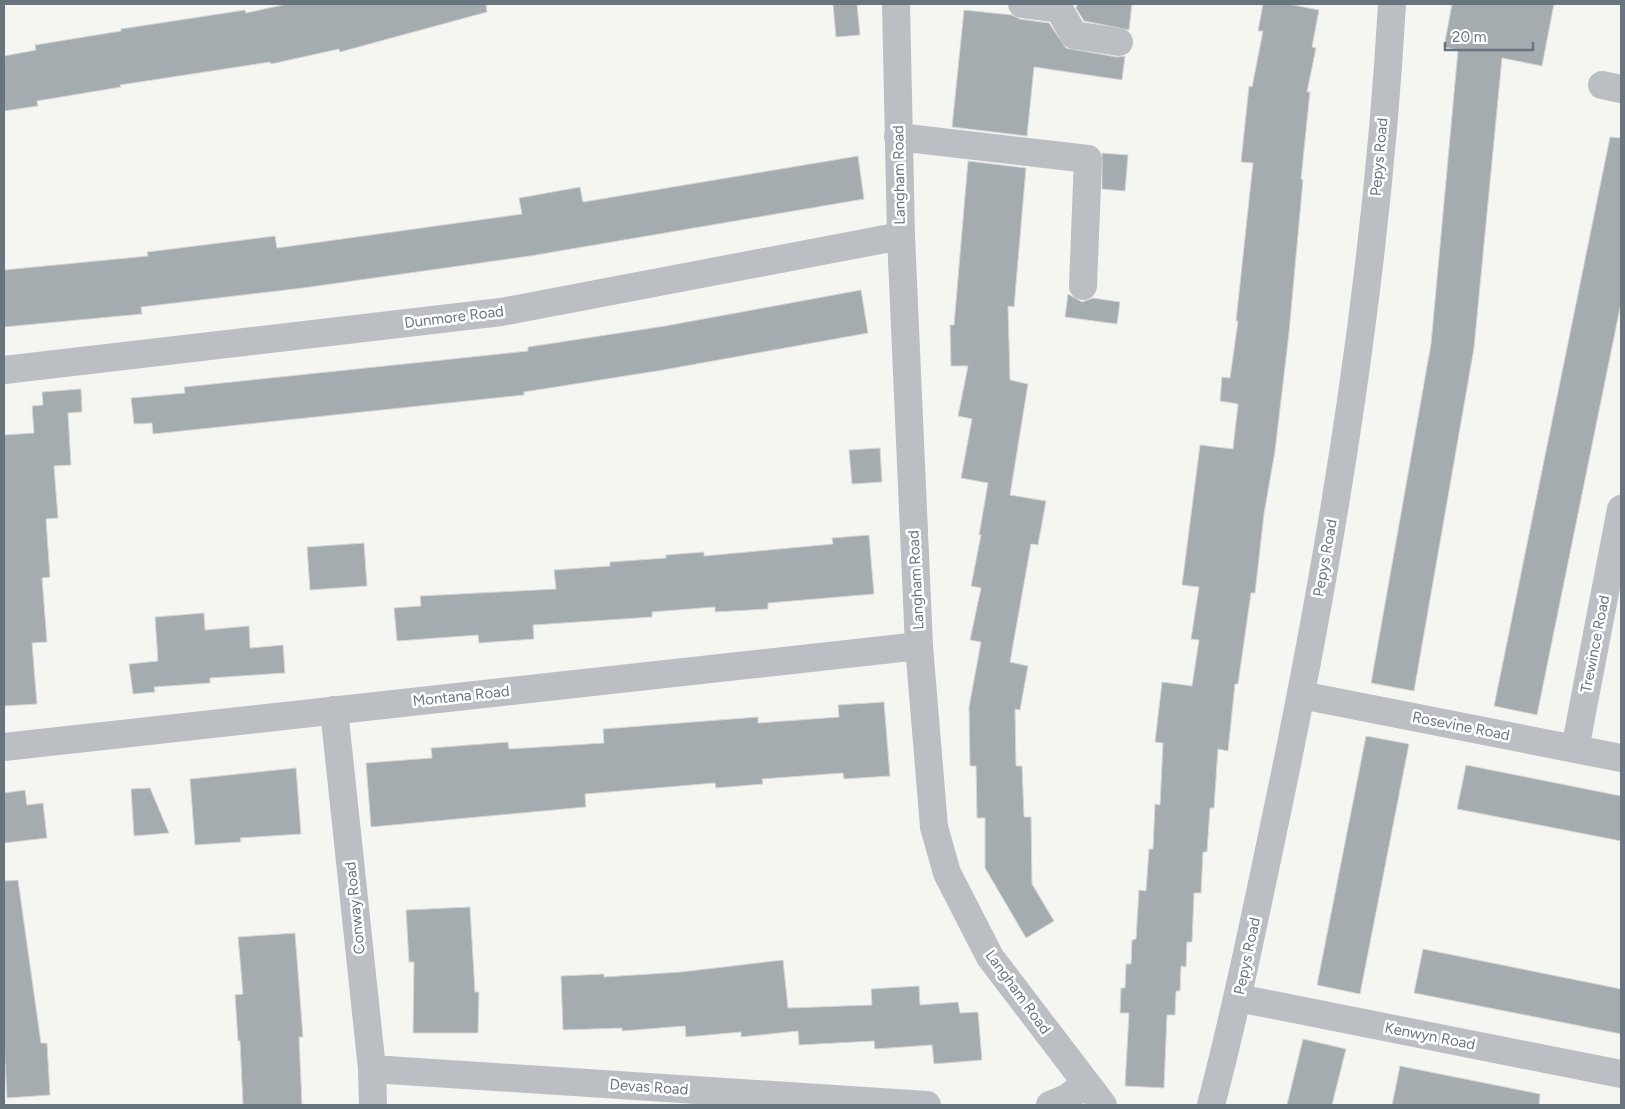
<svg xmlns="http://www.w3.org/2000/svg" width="1625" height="1109" font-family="Figtree,sans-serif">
<rect width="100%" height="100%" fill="#f5f5f2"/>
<g fill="#a5acb0" stroke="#d7d7d5">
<path d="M 287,4 L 486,4 L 487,12 L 340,52 L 339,49 L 271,64 L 270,62 L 120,85 L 121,87 L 37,101 L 38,106 L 4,111 L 4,56 L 36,50 L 35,45 L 121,31 L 121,29 L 245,10 L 246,13 Z"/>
<path d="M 833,4 L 857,4 L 860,35 L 836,37 Z"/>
<path d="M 1077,4 L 1132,4 L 1129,30 L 1084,21 L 1076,8 Z"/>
<path d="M 1263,4 L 1288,4 L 1319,10 L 1312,47 L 1316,48 L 1307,92 L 1310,92 L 1301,179 L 1303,180 L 1289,333 L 1275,451 L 1264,514 L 1255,593 L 1251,593 L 1238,684 L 1235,684 L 1228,751 L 1218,749 L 1214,808 L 1210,808 L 1207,852 L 1203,852 L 1201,893 L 1194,893 L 1192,942 L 1187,942 L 1186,967 L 1181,966 L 1180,991 L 1176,991 L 1175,1015 L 1167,1015 L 1164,1088 L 1125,1086 L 1129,1013 L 1120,1013 L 1121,988 L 1125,988 L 1126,964 L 1131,964 L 1132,940 L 1136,939 L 1139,890 L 1146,891 L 1149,849 L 1153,849 L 1155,804 L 1160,805 L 1163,743 L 1155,742 L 1162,682 L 1192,686 L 1199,640 L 1191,639 L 1199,587 L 1182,585 L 1200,445 L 1233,449 L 1238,404 L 1220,401 L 1222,377 L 1230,378 L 1238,321 L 1236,321 L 1253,163 L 1241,162 L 1249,86 L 1252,87 L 1263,31 L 1258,31 Z"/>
<path d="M 1452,4 L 1554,4 L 1542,66 L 1502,58 L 1474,348 L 1414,691 L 1371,683 L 1431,344 L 1458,50 L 1444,47 Z"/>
<path d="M 964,10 L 1012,15 L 1020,19 L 1049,23 L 1066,48 L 1117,57 L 1125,56 L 1122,80 L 1034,67 L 1027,136 L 952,127 Z"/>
<path d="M 1610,137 L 1621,138 L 1621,303 L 1537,715 L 1494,706 Z"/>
<path d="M 1102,153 L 1128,155 L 1125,191 L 1102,189 Z"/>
<path d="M 858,156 L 864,199 L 530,256 L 303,288 L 141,307 L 142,314 L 4,327 L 4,270 L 148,256 L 147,252 L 275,236 L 277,248 L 522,214 L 519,198 L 580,187 L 583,202 Z"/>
<path d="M 968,161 L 1026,168 L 1014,307 L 1008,306 L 1010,380 L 1028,384 L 1010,495 L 1046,501 L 1038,545 L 1031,544 L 1010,662 L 1028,666 L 1020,710 L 1015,709 L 1016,766 L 1022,766 L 1024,817 L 1031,817 L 1032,884 L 1054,921 L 1026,938 L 985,868 L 985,818 L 977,818 L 976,766 L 970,766 L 969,707 L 981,642 L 970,640 L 981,588 L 971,586 L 981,535 L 979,535 L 988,483 L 961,478 L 972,419 L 958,416 L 968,366 L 951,366 L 950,325 L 954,325 Z"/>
<path d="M 861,290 L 868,333 L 663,370 L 524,392 L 524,395 L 153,434 L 152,423 L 134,424 L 131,398 L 185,393 L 184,387 L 528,351 L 528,347 L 665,326 Z"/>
<path d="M 1068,294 L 1082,302 L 1093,298 L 1120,302 L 1117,324 L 1065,317 Z"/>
<path d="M 81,389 L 82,412 L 68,413 L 71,465 L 54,466 L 58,518 L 46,519 L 50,577 L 42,578 L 47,642 L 32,643 L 37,704 L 4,706 L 4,435 L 34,433 L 32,406 L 43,405 L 42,392 Z"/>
<path d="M 880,448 L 882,482 L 852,484 L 849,450 Z"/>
<path d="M 869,535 L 874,594 L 768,603 L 768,609 L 715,612 L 715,607 L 652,612 L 652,617 L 533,625 L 534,639 L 479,643 L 478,635 L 397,641 L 394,608 L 421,606 L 420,596 L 556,589 L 554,570 L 610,566 L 610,562 L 666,558 L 666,555 L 704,552 L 704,556 L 833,544 L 832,538 Z"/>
<path d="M 364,543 L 367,586 L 310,590 L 307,547 Z"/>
<path d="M 204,613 L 205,630 L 249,626 L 250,648 L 283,645 L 285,673 L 210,678 L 210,683 L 154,687 L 155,692 L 133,694 L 129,664 L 158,661 L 155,617 Z"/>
<path d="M 884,702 L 890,776 L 844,779 L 843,773 L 762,779 L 763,784 L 716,788 L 715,783 L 585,794 L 586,807 L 371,827 L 366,763 L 432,758 L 431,748 L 508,742 L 509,749 L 604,743 L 603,729 L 758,717 L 758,723 L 839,717 L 838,705 Z"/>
<path d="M 1366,736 L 1409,744 L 1360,994 L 1317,985 Z"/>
<path d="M 1466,765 L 1621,796 L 1621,841 L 1457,809 Z"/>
<path d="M 296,768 L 301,834 L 240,838 L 241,842 L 195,845 L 190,779 Z"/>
<path d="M 150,788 L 169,833 L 134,836 L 131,789 Z"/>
<path d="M 25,790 L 27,805 L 43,803 L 47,838 L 4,843 L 4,793 Z"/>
<path d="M 18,880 L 41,1043 L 47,1043 L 50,1095 L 7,1098 L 4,1046 L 4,881 Z"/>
<path d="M 470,907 L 475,992 L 479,992 L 478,1033 L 413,1033 L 414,962 L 409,962 L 406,910 Z"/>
<path d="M 295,933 L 303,1037 L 299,1037 L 302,1105 L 243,1105 L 240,1041 L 238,1041 L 235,995 L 243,994 L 238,937 Z"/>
<path d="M 1423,949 L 1621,989 L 1621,1034 L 1414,993 Z"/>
<path d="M 783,960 L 788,1008 L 872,1005 L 871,989 L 919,986 L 920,1005 L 958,1002 L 960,1013 L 978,1012 L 982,1060 L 934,1064 L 932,1045 L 875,1049 L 874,1041 L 799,1045 L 798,1031 L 741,1037 L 741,1032 L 686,1037 L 685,1026 L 622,1031 L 622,1028 L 563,1030 L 561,976 L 604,974 L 604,977 L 681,972 Z"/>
<path d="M 1303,1039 L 1346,1049 L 1332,1105 L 1287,1105 Z"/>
<path d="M 1400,1066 L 1540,1094 L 1539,1105 L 1392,1105 Z"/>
</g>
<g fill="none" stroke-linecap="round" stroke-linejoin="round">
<g stroke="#bbbec2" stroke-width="28">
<path d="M 896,4 L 901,236 L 919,646 L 934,827 L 947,873 L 990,957 L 1103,1105"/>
<path d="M 1022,4 L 1059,9 L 1074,35 L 1119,42"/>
<path d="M 1602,85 L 1621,89"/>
<path d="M 898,137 L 1088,159 L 1083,286"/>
<path d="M 4,370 L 501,312 L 901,236"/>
<path d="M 1301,695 L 1621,758"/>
<path d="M 334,710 L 372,1069 L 373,1105"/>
<path d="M 4,747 L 919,646"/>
<path d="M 1575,749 L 1621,509"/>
<path d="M 1238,998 L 1621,1074"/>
<path d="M 372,1069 L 927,1105"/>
<path d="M 1050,1105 L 1067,1098 L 1085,1084"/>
<path d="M 1211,1105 C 1238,1002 1259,897 1281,793 C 1335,532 1377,270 1392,4"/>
</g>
</g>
<g text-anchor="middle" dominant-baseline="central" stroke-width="5" stroke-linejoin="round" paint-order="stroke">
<g font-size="15" fill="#68757f" stroke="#fff">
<text transform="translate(1379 157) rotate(-85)">Pepys Road</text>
<text transform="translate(899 175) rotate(-91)">Langham Road</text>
<text transform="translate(454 317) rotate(-7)">Dunmore Road</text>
<text transform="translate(1325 558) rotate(-80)">Pepys Road</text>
<text transform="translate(916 580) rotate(-93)">Langham Road</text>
<text transform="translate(1595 644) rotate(-79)">Trewince Road</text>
<text transform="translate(461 696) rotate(-6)">Montana Road</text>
<text transform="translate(1461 726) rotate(11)">Rosevine Road</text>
<text transform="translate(355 908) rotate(-96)">Conway Road</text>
<text transform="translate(1247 956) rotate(-78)">Pepys Road</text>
<text transform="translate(1018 992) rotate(54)">Langham Road</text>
<text transform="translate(1430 1036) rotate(11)">Kenwyn Road</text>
<text transform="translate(649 1087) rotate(4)">Devas Road</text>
</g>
</g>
<rect width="1625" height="1109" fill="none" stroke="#68757f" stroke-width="10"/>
<path d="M1445 42v8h88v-8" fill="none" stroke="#68757f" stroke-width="2.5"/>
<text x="1452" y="42" font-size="15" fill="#68757f" stroke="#ffffff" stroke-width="4" paint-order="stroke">20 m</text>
</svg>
